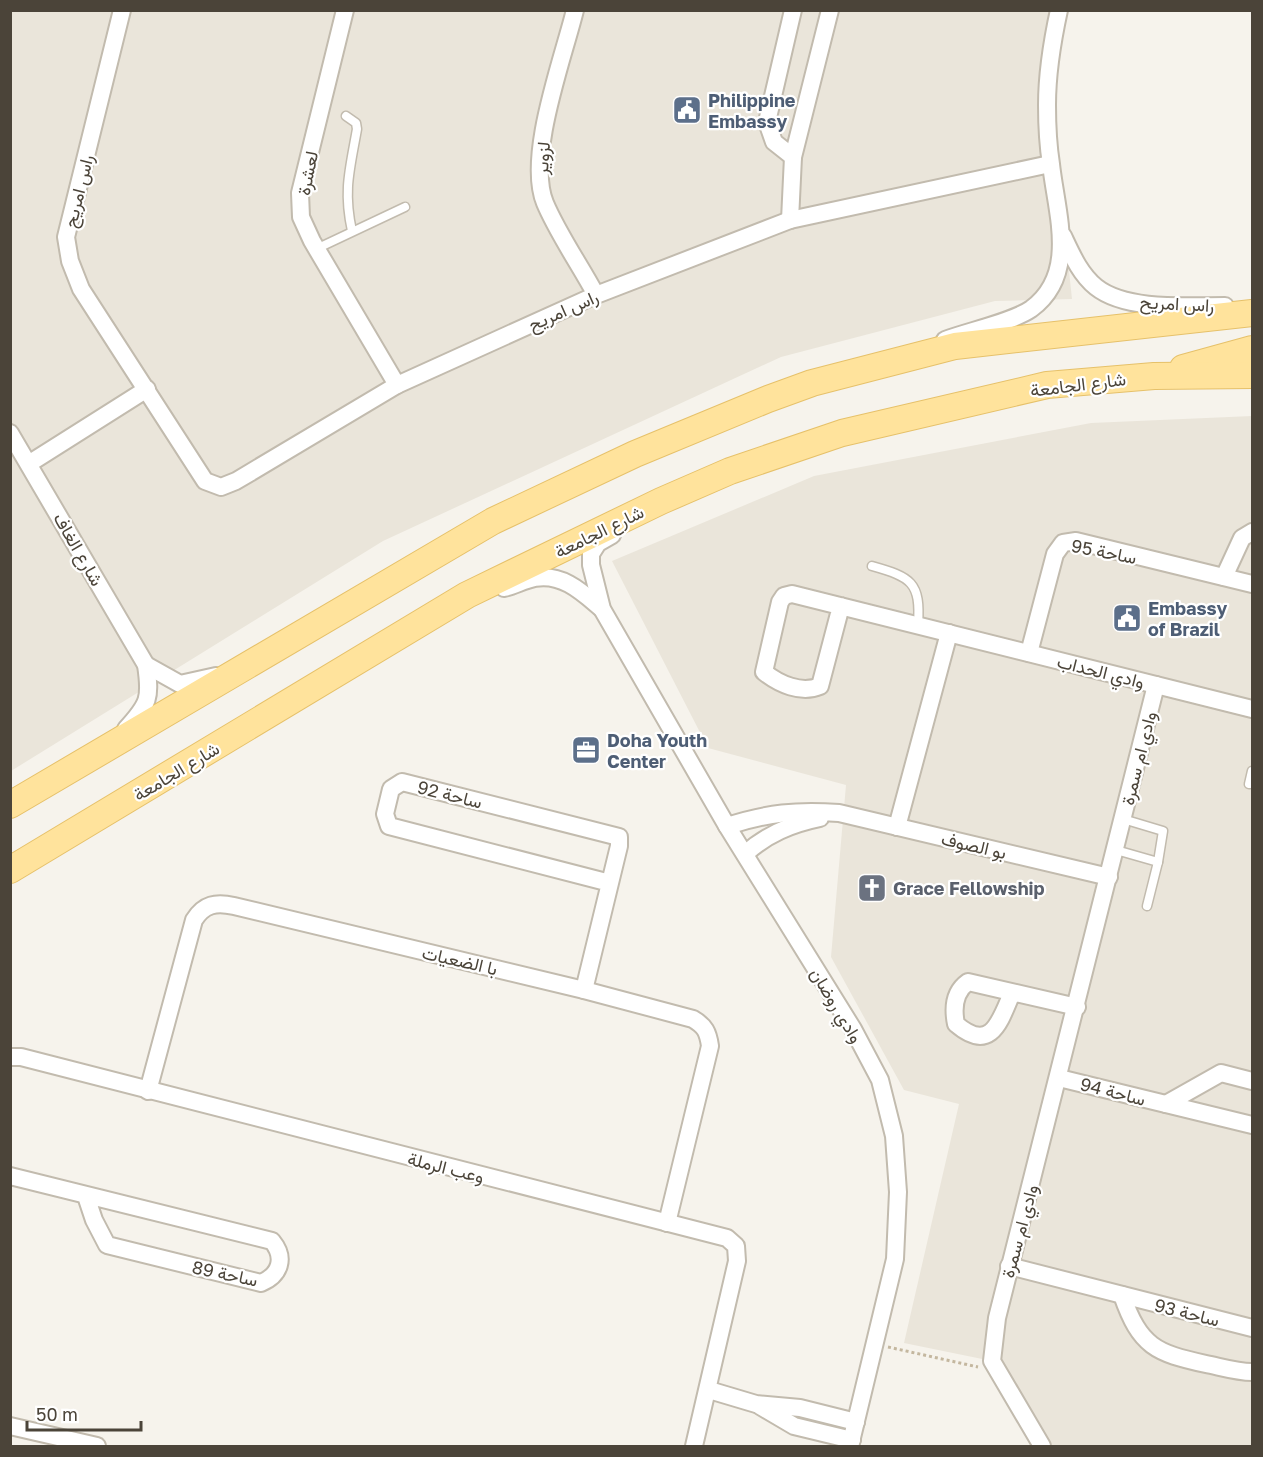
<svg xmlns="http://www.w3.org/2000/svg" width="1263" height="1457" font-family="'Golos Text',Vazirmatn,sans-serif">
<rect width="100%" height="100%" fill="#f6f3ec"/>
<g fill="#eae5da">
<path d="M 10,11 L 1063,11 L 1048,74 L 1072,299 L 995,301 L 781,357 L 383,541 L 11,771 Z"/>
<path d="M 1252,416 L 1252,1446 L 1046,1446 L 992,1361 L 904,1343 L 959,1104 L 904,1090 L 831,957 L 846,785 L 708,748 L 612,561 L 814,476 L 1091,423 Z"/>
</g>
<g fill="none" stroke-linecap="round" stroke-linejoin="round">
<g stroke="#c2bbae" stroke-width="11">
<g id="service">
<path d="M 346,116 L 356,123 L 357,129 C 350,169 343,190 352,231"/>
<path d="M 316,249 L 405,207"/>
<path d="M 872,566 C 911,577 921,582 918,625"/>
<path d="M 1249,784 L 1252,771"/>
<path d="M 1123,819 L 1163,831 L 1158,862"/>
<path d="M 1116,850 L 1158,862 L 1147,906"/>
</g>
</g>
<g stroke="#c2bbae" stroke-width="20">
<g id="minor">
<path d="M 122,10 L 66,237 L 70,261 L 81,289 L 205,481 L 221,487 L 236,481 L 397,385 L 596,295 L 790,220 L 1050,164"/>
<path d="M 345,10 L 300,193 L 301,217 L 312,241 L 397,385"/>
<path d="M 575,10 C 563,59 526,157 545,203 C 558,234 580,265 596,295"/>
<path d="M 793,157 L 774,142 L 767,122 L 793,10"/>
<path d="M 790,220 L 793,157 L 830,10"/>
<path d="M 1063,236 C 1072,255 1080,274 1096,287 C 1126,311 1188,306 1225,306"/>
<path d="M 945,340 C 969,331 1012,322 1031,309 C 1079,274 1056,212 1051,164 C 1048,145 1047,125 1047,105 C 1047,73 1052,42 1059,10"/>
<path d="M 10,433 L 146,665 C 151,698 149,704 126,729"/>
<path d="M 30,463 L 147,389"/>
<path d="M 612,535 L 598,543 L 591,554 L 591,565 L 602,609 L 727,826 L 853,1029 L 880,1080 L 894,1136 L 898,1192 L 895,1259 L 850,1446"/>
<path d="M 1224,577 L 1242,538 L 1252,532"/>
<path d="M 504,588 C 514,586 524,580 535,578 C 563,573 583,593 602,609"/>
<path d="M 841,606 L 820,686 C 801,694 779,684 764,672 L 780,602 L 784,596 L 792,594 L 1252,709"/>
<path d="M 1029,653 L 1055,554 L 1063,543 L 1076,541 L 1252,584"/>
<path d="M 146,665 L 180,684 L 216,676"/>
<path d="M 727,826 C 768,813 796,810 839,813 L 1109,877"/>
<path d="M 897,827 L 949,633"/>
<path d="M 745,854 C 767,834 791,824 820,818"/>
<path d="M 584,990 L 619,846 L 619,837 L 402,782 L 391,789 L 385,814 L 389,826 L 610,883"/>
<path d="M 1012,993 C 1000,1021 991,1054 956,1024 C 953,1009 954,992 968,982 L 1077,1007"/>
<path d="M 10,1057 L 21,1057 L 727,1238 L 736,1246 L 737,1261 L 694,1446"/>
<path d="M 1059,1078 L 1252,1125"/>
<path d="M 148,1091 L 194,920 C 204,904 216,902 234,906 L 584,990 L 693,1019 C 705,1026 708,1032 710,1046 L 667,1223"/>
<path d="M 1166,1104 L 1221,1073 L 1252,1081"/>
<path d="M 10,1176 L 272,1241 C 286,1258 280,1275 261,1283 L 107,1245 L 94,1220 L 86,1196"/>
<path d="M 1009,1266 L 1252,1328"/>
<path d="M 1122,1295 C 1140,1347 1156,1353 1206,1364 C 1221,1367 1237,1372 1252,1372"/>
<path d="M 709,1390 L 756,1404 L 800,1408 L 856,1422"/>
<path d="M 760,1406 L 794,1426 L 852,1440"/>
<path d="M 10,1426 L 97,1446"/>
<path d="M 1042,1446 L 992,1361 L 997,1318 L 1156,685"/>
</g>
</g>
<g stroke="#e6c16a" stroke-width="28">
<g id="primary">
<path d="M 1183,368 L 1252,349"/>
<path d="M 10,805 L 493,521 L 635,454 L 768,399 L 812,383 L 955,346 L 1252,313"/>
<path d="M 10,870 L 467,595 L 661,501 L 730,471 L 842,433 L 1047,385 L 1154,376 L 1252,375"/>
</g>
</g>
<path stroke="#c4b79f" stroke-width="3" stroke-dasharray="3 3" stroke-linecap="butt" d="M 888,1347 L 978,1367"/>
<use href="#service" stroke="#fff" stroke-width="8"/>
<use href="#minor" stroke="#fff" stroke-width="16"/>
<use href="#primary" stroke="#ffe39c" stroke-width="26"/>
</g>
<defs>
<g id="civic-square" transform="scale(1.5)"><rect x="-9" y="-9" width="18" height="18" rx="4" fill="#5c6f8a" stroke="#fff"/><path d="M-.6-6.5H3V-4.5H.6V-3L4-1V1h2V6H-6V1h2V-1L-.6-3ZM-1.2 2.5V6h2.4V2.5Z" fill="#fff"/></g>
<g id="office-square" transform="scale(1.5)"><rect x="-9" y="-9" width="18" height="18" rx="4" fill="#5c6f8a" stroke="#fff"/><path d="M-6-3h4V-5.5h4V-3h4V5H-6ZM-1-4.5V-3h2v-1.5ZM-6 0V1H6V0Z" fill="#fff"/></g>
<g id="church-square" transform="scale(1.5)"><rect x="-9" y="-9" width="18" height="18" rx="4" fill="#6b7280" stroke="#fff"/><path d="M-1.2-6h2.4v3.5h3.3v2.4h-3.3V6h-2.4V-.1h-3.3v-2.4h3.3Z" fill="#fff"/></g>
</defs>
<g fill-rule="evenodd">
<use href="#civic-square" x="687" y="110"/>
<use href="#civic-square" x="1127" y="618"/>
<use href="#office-square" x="586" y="750"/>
<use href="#church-square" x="872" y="888"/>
</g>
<g text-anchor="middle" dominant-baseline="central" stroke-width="4.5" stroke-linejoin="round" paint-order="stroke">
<g font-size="18" font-weight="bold" fill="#4e5e75" stroke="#fff" text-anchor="start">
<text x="708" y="100">Philippine<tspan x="708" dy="21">Embassy</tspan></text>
<text x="1148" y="608">Embassy<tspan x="1148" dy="21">of Brazil</tspan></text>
<text x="607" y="740">Doha Youth<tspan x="607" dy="21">Center</tspan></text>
</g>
<g font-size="18" fill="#4b4439" stroke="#fff">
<text transform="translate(542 158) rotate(-86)">لزوير</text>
<text transform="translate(307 173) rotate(-79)">لعشرة</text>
<text transform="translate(78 191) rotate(-76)">راس امريح</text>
<text transform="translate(1177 303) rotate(3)">راس امريح</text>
<text transform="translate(563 310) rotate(-24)">راس امريح</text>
<text transform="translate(1078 384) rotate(-7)">شارع الجامعة</text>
<text transform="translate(599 531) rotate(-26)">شارع الجامعة</text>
<text transform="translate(79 549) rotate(60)">شارع الغاف</text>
<text transform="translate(1104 551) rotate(11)">ساحة 95</text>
<text transform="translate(1101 671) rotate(14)">وادي الحداب</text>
<text transform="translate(1138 758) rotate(-76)">وادي ام سمرة</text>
<text transform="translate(176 771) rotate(-31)">شارع الجامعة</text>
<text transform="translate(450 794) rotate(14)">ساحة 92</text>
<text transform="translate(974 845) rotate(13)">بو الصوف</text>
<text transform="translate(460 960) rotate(13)">با الضعيات</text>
<text transform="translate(837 1005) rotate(59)">وادي روضان</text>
<text transform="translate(1113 1091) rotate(14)">ساحة 94</text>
<text transform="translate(446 1167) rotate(14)">وعب الرملة</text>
<text transform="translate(1019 1231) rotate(-75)">وادي ام سمرة</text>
<text transform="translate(225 1273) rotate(12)">ساحة 89</text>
<text transform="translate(1187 1312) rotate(14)">ساحة 93</text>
</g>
<g font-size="18" font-weight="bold" fill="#5b616d" stroke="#fff" text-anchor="start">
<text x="893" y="888">Grace Fellowship</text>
</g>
</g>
<rect width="1263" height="1457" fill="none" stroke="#4b4439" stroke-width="24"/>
<path d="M27 1421v9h114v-9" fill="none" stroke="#4b4439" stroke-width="3"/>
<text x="36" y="1421" font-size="18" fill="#4b4439" stroke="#ffffff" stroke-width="4.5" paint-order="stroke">50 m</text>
</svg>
